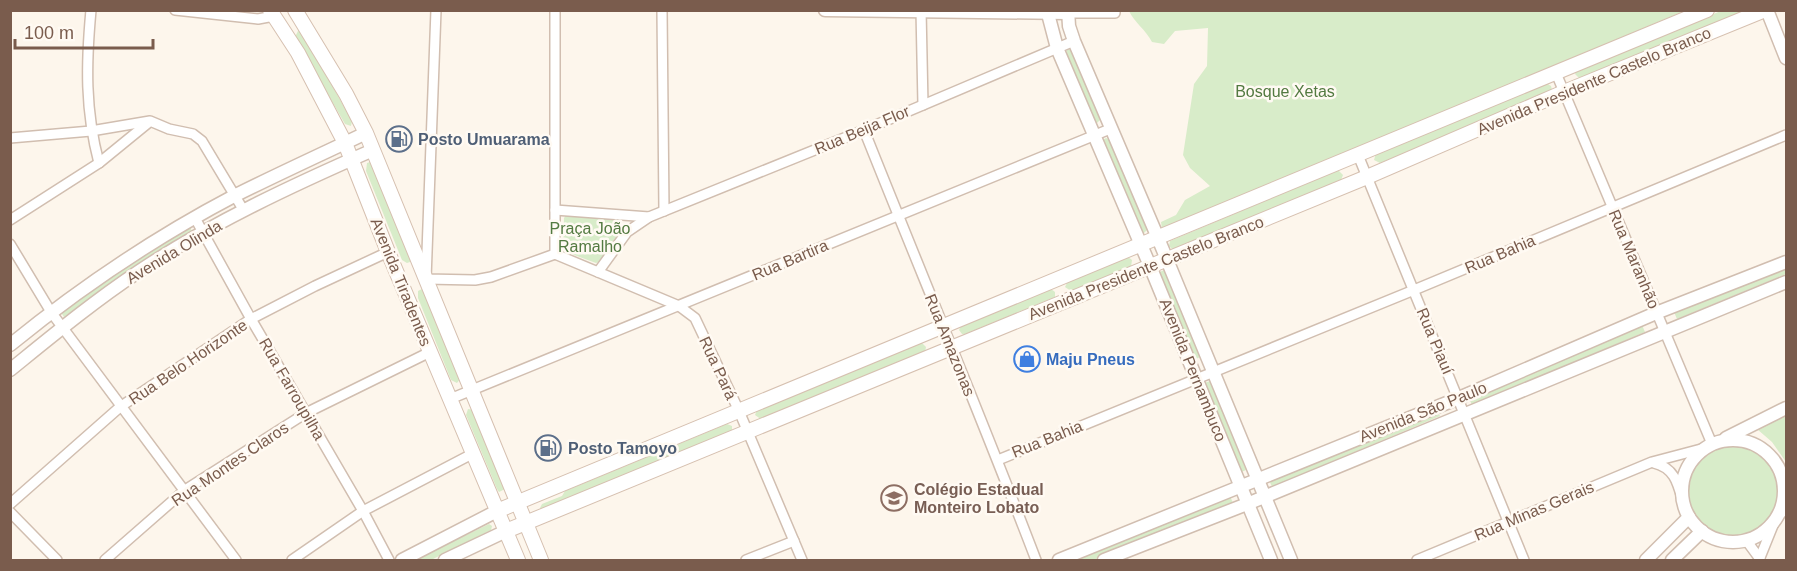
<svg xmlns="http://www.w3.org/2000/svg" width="1797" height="571" font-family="Helvetica,sans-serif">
<rect width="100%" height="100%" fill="#fdf6ec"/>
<g fill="#d8ecc9">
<path d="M 1129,11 L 1684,11 L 1169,228 L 1162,229 L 1161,222 L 1176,215 L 1185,200 L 1210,186 L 1190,168 L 1183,155 L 1194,84 L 1207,66 L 1208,28 L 1175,31 L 1164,44 L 1152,42 C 1146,30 1134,22 1129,11 Z"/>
<path d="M 1721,11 L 1749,11 L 1580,79 L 1575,74 L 1578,68 Z"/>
<path d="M 298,31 L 302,32 L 352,121 L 351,126 L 345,124 L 295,37 Z"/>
<path d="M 1068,49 L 1071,50 L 1100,120 L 1097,123 L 1093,122 L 1065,54 Z"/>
<path d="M 1546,83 L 1551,86 L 1552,90 L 1549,94 L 1380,163 L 1374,160 L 1376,153 Z"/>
<path d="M 1106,138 L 1110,140 L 1147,230 L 1143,234 L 1140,232 L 1103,140 Z"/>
<path d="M 370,162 L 373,164 L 411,260 L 410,262 L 407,263 L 402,260 L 366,171 L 367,163 Z"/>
<path d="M 1338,170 L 1343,175 L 1341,180 L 1173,250 L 1169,246 L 1170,241 Z"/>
<path d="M 566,215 L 619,219 L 620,234 L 599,262 L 596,263 L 566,252 L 563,249 L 564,218 Z"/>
<path d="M 189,225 L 192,231 L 127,271 L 64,317 L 60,311 L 124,265 Z"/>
<path d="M 1128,257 L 1132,260 L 1131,267 L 1071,291 L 1065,287 L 1067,283 Z"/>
<path d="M 1786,266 L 1786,274 L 1677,319 L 1674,312 Z"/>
<path d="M 1164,270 L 1200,357 L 1194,360 L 1158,273 Z"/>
<path d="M 422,289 L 425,290 L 461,378 L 457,383 L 451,380 L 418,298 L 418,291 Z"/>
<path d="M 1051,289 L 1055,292 L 1055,297 L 965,334 L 962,334 L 959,330 L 961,326 Z"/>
<path d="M 1642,325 L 1645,332 L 1472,405 L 1469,398 Z"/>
<path d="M 921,342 L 926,347 L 925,352 L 762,420 L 755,415 L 757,410 Z"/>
<path d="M 1210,381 L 1246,470 L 1239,473 L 1204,383 Z"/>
<path d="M 468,409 L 474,410 L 505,489 L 499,492 L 497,489 L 466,415 Z"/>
<path d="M 1437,410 L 1440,416 L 1272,487 L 1269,480 Z"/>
<path d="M 1786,414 L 1786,462 L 1772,442 L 1757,429 Z"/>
<path d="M 727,424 L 732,426 L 732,431 L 542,510 L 540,508 L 542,504 L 562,496 L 565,491 Z"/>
<circle cx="1733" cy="491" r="47"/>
<path d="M 1230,496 L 1233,503 L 1093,560 L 1072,560 Z"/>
<path d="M 489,524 L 492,526 L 491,530 L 431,560 L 415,560 Z"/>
</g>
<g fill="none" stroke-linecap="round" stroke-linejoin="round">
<g stroke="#d1beb0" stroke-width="12">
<g id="minor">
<path d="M 91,10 C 86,64 85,110 99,163"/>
<path d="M 175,10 L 258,19 L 274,16"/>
<path d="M 436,10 L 426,279 L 475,280 L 491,277 L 555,254"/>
<path d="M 662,10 L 664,211"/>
<path d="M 921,10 L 923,105"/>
<path d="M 1068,13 L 1115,13 L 1115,10"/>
<path d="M 1556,73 L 1712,444"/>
<path d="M 864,130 C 921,273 981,416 1036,560"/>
<path d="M 10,138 L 91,131 L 150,121 L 169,129 L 193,134 L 202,141 L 244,211"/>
<path d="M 1358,155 L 1524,560"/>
<path d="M 555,210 L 649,217"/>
<path d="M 195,218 L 251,319 L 363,511 L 389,560"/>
<path d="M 10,220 L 99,163 L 148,123"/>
<path d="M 10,244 L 51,312 L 236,560"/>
<path d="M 555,254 L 679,306 L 695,318 L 739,411 L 802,560"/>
<path d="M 555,254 L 555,10"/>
<path d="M 598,272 L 627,232 L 649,217 L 864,130 L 1074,41"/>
<path d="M 450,399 L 1110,129"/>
<path d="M 998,460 L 1414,290 L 1786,135"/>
<path d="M 1654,463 C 1675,468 1678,484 1683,502"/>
<path d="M 10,504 L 120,407 L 251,319 L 315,286 L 388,252"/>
<path d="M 1780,510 L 1786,512"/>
<path d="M 10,512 L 57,560"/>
<path d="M 1746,540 L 1760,559"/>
<path d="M 105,560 L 185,490 L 306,413 L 430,352"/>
<path d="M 292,560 L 363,511 L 472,454"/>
<path d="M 746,560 L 794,541"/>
<path d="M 1417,560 L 1652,462 L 1705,448"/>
<path d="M 1759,560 L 1776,518"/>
</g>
</g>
<g stroke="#d1beb0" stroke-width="15">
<g id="tertiary">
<path d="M 825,10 L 1068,13"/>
<path d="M 1047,10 L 1057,48 L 1150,266 L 1271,560"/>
<path d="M 1068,10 L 1069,26 L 1074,41 L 1158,238 L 1291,560"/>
<path d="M 1767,10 L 1786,58"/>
<path d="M 10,345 C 80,288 154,238 234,196 C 278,174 322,154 366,133"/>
<path d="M 10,370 C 52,336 93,302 138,272 C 211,223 293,185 373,150"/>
<path d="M 1726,438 L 1786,408"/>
<circle cx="1733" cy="491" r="51"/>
<path d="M 402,560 L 497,511"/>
<path d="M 445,560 L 506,531"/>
<path d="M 1059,560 L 1459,398 L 1656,313 L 1786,262"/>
<path d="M 1104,560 L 1247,504 L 1786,282"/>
<path d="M 1646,560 L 1689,517"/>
<path d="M 1672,560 L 1702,531"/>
</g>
</g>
<g stroke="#d6c0b0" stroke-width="16">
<g id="secondary">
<path d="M 270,10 L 298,53 L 345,143 L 388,252 L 518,560"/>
<path d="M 295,10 L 346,94 L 366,133 L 541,560"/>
<path d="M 497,511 L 1707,10"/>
<path d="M 506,531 L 1367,177 L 1564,92 L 1765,10"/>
</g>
</g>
<use href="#minor" stroke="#fff" stroke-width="9"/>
<use href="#tertiary" stroke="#fff" stroke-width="12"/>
<use href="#secondary" stroke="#fff" stroke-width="14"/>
</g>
<defs>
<g id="fuel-ring" transform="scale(1.35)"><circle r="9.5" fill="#fffaf3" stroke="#5c6f8a" stroke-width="1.5"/><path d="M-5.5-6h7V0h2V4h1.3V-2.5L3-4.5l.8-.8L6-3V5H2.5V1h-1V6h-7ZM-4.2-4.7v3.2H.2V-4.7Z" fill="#5c6f8a"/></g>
<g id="shop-ring" transform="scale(1.35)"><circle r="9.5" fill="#fffaf3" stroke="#3f7fe0" stroke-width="1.5"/><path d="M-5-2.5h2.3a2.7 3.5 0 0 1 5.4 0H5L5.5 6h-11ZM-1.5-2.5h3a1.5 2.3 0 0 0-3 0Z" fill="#3f7fe0"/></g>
<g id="school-ring" transform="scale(1.35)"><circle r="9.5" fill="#fffaf3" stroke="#8d6e63" stroke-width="1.5"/><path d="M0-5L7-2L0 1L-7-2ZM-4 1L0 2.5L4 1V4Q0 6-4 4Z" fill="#8d6e63"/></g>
</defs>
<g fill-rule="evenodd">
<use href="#fuel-ring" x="399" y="139"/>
<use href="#shop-ring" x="1027" y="359"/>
<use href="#fuel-ring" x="548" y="448"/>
<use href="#school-ring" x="894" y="498"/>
</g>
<g text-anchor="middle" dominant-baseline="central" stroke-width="5" stroke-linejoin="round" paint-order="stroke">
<g font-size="16" fill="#7a5c4d" stroke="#fffaf3">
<text transform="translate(1594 81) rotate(-23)">Avenida Presidente Castelo Branco</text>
<text transform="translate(862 130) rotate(-23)">Rua Beija Flor</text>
<text transform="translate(174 252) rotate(-31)">Avenida Olinda</text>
<text transform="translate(1500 254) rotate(-23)">Rua Bahia</text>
<text transform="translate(1634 259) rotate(67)">Rua Maranhão</text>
<text transform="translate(790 260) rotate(-23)">Rua Bartira</text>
<text transform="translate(1146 268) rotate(-22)">Avenida Presidente Castelo Branco</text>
<text transform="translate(401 282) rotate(68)">Avenida Tiradentes</text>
<text transform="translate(1435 341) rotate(67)">Rua Piauí</text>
<text transform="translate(950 345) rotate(68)">Rua Amazonas</text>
<text transform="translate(188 362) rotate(-34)">Rua Belo Horizonte</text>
<text transform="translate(718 368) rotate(65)">Rua Pará</text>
<text transform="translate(1193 370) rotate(68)">Avenida Pernambuco</text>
<text transform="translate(292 389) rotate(60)">Rua Farroupilha</text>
<text transform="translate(1423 412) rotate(-22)">Avenida São Paulo</text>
<text transform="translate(1047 439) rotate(-22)">Rua Bahia</text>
<text transform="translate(230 464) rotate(-34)">Rua Montes Claros</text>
<text transform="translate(1534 511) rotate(-23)">Rua Minas Gerais</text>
</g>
<g font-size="16" fill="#537a41" stroke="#fffaf3">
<text x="1285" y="91">Bosque Xetas</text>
<text x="590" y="228">Praça João<tspan x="590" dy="18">Ramalho</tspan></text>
</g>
<g font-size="16" font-weight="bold" fill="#4e5e75" stroke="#fffaf3" text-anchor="start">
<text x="418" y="139">Posto Umuarama</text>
<text x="568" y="448">Posto Tamoyo</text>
</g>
<g font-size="16" font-weight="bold" fill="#366cbe" stroke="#fffaf3" text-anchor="start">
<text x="1046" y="359">Maju Pneus</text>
</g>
<g font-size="16" font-weight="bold" fill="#785e54" stroke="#fffaf3" text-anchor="start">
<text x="914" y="489">Colégio Estadual<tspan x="914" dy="18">Monteiro Lobato</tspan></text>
</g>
</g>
<rect width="1797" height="571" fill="none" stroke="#7a5c4d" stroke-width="24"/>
<path d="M15 39v9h138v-9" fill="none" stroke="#7a5c4d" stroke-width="3"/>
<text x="24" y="39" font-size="18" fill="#7a5c4d" stroke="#fffaf3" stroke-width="4.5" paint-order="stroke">100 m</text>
</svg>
